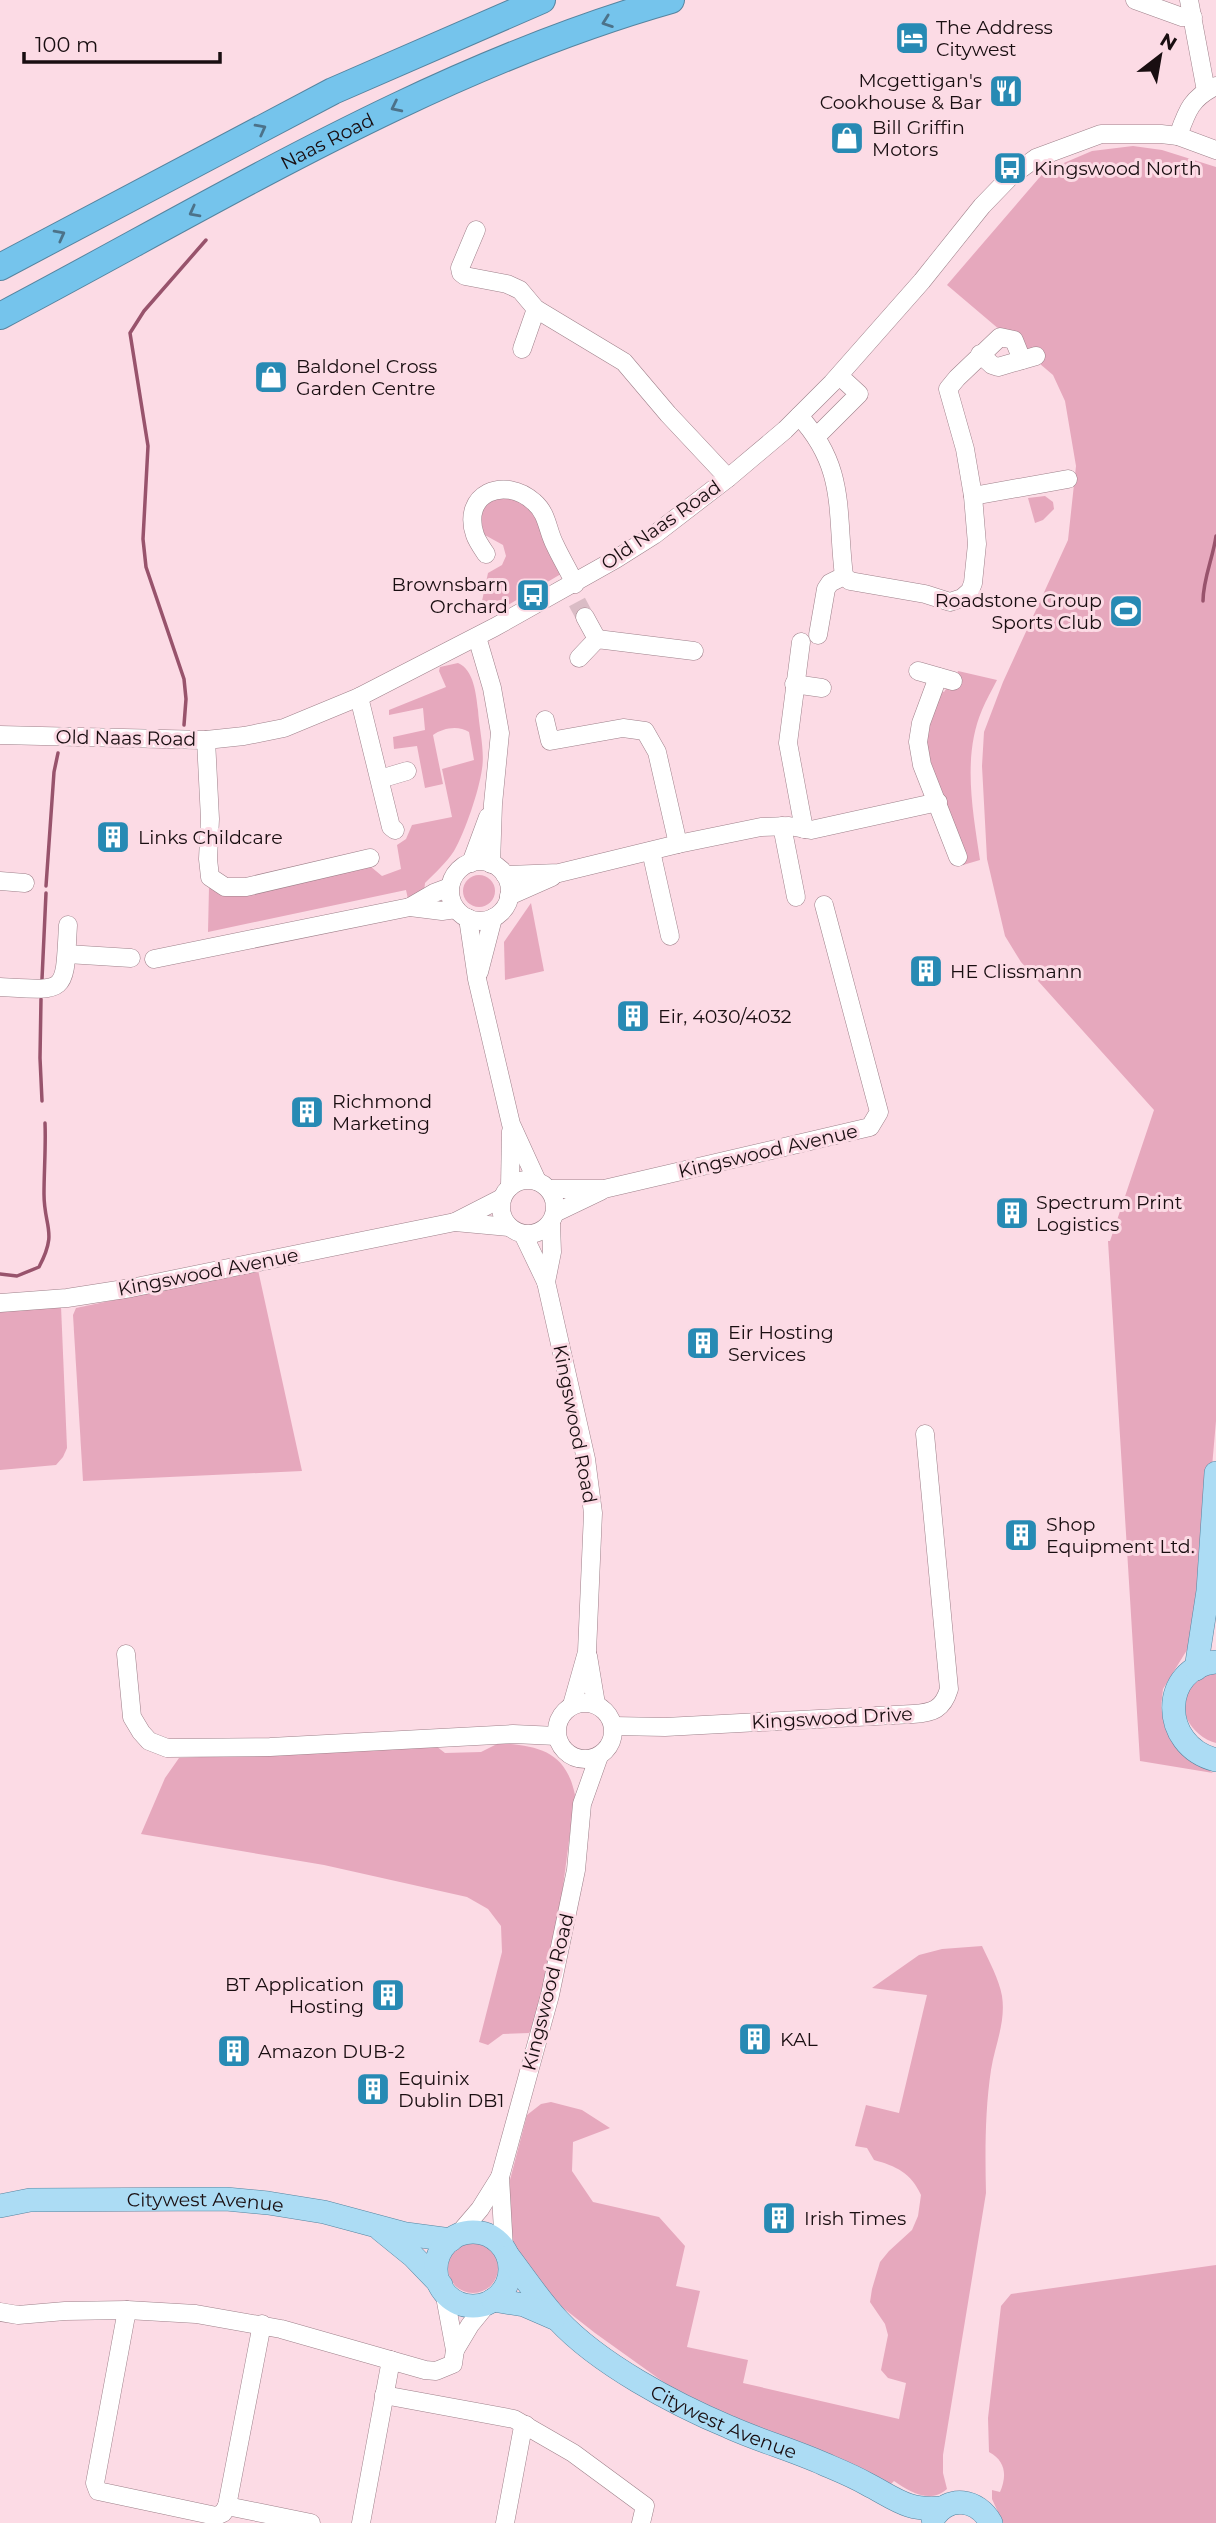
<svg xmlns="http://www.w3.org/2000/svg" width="1216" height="2523" font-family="Montserrat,sans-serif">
<rect width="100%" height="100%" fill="#fcdbe5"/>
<g fill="#e6a8bd">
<path d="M 1133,146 L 1162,150 L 1216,167 L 1216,1421 L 1200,1605 L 1190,1645 L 1163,1689 L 1161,1707 L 1165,1728 L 1177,1747 L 1213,1773 L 1140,1761 L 1108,1241 L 1110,1241 L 1154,1110 L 1021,962 L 1005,936 L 987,859 L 982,766 L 984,732 L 1003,682 L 1068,540 L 1076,466 L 1065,401 L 1053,375 L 947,285 L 1045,171 L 1092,151 Z"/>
<path d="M 511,495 L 533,510 L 561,574 L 491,615 L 482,601 L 488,573 L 502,565 L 506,556 L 503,545 L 483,534 L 481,513 L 485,502 Z"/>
<path d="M 1045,496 L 1053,502 L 1054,509 L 1043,520 L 1035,523 L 1028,498 Z"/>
<path d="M 458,663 C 474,670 476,694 478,710 C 479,728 485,751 482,769 C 479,791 465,832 454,851 C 446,863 435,873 425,883 L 424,892 L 408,899 L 406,890 L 208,932 L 209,887 L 229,896 L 281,888 L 370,866 L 382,876 L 401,869 L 397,845 L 406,839 L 412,825 L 452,817 L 442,769 L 474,760 L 469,732 C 458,725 443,728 433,735 L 443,784 L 425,788 L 417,746 L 394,749 L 393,737 L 425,730 L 423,708 L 389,715 L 389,710 L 446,687 L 439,671 L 440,667 Z"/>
<path d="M 958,671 L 997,680 C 992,690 986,700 982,710 C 962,757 973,812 980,860 L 963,865 C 961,846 956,826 948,808 C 938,782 925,767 926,737 C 927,722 934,705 939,690 L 944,692 L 948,686 L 953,687 Z"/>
<circle cx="479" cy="891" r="16"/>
<path d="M 531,903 L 544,971 L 505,980 L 504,942 Z"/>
<path d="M 258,1270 L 302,1471 L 83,1481 L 73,1315 L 76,1308 Z"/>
<path d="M 61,1306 L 67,1448 L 63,1457 L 56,1465 L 0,1470 L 0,1312 Z"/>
<path d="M 1216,1670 L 1216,1743 C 1191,1736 1173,1707 1192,1684 C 1198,1677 1208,1674 1216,1670 Z"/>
<path d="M 499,1743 C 539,1746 566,1751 575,1795 L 559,1917 L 534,2026 L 529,2033 L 503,2034 L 488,2045 L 479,2042 L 502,1952 L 501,1926 L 488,1909 L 467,1897 L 324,1865 L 141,1834 L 165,1778 L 179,1758 L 436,1746 L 445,1753 L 481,1752 Z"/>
<path d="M 982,1946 C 989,1961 999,1979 1002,1996 C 1006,2022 995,2045 991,2070 C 985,2110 985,2152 986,2193 L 943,2455 L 943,2473 L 947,2489 C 930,2504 910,2492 894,2481 L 890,2485 L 818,2451 L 683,2396 L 595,2333 L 539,2289 L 511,2240 L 505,2199 L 527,2115 L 541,2104 L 551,2102 L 582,2110 L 610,2128 L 573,2142 L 572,2171 L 593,2202 L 659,2217 L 685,2246 L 676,2286 L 700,2291 L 687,2347 L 748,2360 L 743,2383 L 899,2419 L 906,2383 L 888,2378 L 881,2370 L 888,2335 L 885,2324 L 870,2302 L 872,2289 L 880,2262 L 889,2251 L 912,2230 L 918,2216 L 921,2195 C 911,2173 896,2166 874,2160 L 867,2148 L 855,2146 L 866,2105 L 899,2113 L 927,1995 L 872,1988 L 919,1955 L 942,1949 Z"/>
<circle cx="473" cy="2268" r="25"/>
<path d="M 1216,2265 L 1216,2523 L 1003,2523 L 992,2499 L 992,2490 L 1000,2492 C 1007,2476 1006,2461 989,2452 L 988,2418 L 1001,2306 L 1011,2294 Z"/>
</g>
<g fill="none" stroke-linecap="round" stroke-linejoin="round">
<g stroke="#98536c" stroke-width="3.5">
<path d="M 1203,601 C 1203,579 1213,558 1216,536"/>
<path d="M 184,725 L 186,699 L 184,679 L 146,567 L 143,539 L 148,446 L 130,333 L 144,311 L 206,240"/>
<path d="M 46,886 L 54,772 L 58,753"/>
<path d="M 42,979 L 46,893"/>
<path d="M 41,999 L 40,1058 L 42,1101"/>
<path d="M 0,1274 L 17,1276 L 39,1267 C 58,1231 44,1228 44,1194 C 44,1170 46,1147 45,1123"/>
</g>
<path stroke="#dabcc5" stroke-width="18" stroke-dasharray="18 9" stroke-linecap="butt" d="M 577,602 L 585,617"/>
<g stroke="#9e808a" stroke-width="19">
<g id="minor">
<path d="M 1135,0 L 1182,17 L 1193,17"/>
<path d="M 1189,0 L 1206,91"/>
<path d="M 1178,136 C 1187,111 1191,98 1216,86"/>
<path d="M 476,230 L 460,268 L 461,273 L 465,276 L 507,284 L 520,290 L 536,309 L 624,362 L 668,414 L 728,478"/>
<path d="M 522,349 L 536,309"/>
<path d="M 980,354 L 992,365 L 998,367 L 1036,356"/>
<path d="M 799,416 C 847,468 836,512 844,576 L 850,581 L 925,594 L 950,602 L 962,598 L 970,591 L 973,583 L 977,544 L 973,496 L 965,449 L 948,389 L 957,378 L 1000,337 L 1014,340 L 1022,360"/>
<path d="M 816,437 L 859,394 L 846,382"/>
<path d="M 973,496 L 1068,479"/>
<path d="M 486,554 C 482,548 477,541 475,535 C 461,494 504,475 534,502 C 548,514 547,530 555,545 C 561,558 569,571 575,584"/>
<path d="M 585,617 L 597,639"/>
<path d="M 818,635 L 826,589 L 830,583 L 844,576"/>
<path d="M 477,637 L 492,688 L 500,733 L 493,804 L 491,864"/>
<path d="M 801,642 L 788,743 L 804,829"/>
<path d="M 579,658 L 597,639 L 694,651"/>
<path d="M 918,671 L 953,681"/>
<path d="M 938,677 L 921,723 L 918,742 L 922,765 L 958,857"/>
<path d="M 794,684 L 822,688"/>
<path d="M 359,697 L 391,827 L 395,830"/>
<path d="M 545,720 L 550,741 L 623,728 L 645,731 L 657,752 L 678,844"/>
<path d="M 0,735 L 206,740 L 244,736 L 284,728 L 359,697 L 495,627 L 616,559 L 654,535 L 728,478 L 785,430 L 832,383 L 922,281 L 982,206 L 1011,176 L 1036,158 L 1101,134 L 1161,134 L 1178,136 L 1216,150"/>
<path d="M 206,740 L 210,819 L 208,859 L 210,877 L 225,887 L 246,887 L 370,858"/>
<path d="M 380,779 L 407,771"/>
<path d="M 782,826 L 796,897"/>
<path d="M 651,851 L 670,936"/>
<circle cx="480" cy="891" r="30"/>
<path d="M 471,863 L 488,817"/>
<path d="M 505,875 L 559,873 L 678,844 L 761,827 L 789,826 L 811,830 L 938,802"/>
<path d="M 0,881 L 25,883"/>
<path d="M 509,896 L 552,877"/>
<path d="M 410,907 L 434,893 L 450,887"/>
<path d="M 468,918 L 477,979 L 511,1124 L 537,1181"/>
<path d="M 67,954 L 131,958"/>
<path d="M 154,959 L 410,907 L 442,911 L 456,909"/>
<path d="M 479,972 L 493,918"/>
<path d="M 0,987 C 69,991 64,994 68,925"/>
<circle cx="528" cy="1207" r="27"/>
<path d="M 510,1187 L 511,1131"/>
<path d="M 549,1189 L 604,1189 L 870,1127 L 879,1112 L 824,905"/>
<path d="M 555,1213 L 601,1191"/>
<path d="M 455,1222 L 502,1198"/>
<path d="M 523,1234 L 546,1282 L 586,1459 L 593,1513 L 587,1652 L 572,1705"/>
<path d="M 546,1282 L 552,1252 L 551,1224"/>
<path d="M 0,1303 L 67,1298 L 131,1288 L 455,1222 L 509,1227"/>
<path d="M 126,1654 L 132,1717 L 141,1732 L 149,1741 L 167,1748 L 270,1747 L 513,1734 L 557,1736"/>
<path d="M 588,1656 L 596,1704"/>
<circle cx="585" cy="1731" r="28"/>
<path d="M 613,1726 L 665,1727 L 913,1714 C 933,1713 943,1709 949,1689 L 925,1434"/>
<path d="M 456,2237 L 480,2209 L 500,2177"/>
<path d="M 504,2249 L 500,2177 L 550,1995 L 576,1870 L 582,1804 L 599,1756"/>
<path d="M 127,2310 L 95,2483 L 98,2491 L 216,2516 L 223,2513 L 227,2506 L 311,2523"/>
<path d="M 0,2312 L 18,2315 L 65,2311 L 127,2310 L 196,2314 L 281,2329 L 425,2370 L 436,2371 L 453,2364 L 455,2350 L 444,2291"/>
<path d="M 455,2350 L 470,2325 L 488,2303"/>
<path d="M 384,2395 L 514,2419 L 573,2453 L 645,2506 L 641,2523"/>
<path d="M 227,2506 L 262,2324"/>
<path d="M 361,2523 L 391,2360"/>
<path d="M 505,2523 L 522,2432 L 526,2425"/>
</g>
</g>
<g stroke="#55849f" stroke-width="24">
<g id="major">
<path d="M 1216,1662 C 1160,1667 1159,1746 1216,1760"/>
<path d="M 1196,1669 L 1208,1591 L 1216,1473"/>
<path id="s1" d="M 0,2206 L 30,2200 L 226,2199 L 268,2203 L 324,2212 L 406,2234 L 451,2240"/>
<path d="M 381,2230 L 413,2256 L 441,2285"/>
<circle cx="473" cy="2269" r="37"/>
<path id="s2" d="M 509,2257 C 525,2278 540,2301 558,2320 C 599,2364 674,2404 729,2427 C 760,2441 793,2450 824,2464 C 838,2470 853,2476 867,2484 C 896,2499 907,2511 941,2508"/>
<path d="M 493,2300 L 524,2305 L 554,2318"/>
<path d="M 933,2519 C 948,2494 978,2499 991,2523"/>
</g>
</g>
<g stroke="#55849f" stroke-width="28">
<g id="highway">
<path d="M 0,267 L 333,91 L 542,0"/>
<path id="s3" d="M 0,316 C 218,201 432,68 671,0"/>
</g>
</g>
<use href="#minor" stroke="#fff" stroke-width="18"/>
<use href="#major" stroke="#acdcf4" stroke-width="23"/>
<use href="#highway" stroke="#75c4ec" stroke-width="26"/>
</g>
<defs><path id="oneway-chevron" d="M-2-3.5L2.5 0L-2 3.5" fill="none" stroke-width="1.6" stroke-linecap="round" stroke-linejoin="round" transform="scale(1.75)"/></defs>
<g stroke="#4c7289">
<use href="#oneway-chevron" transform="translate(607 22) rotate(160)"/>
<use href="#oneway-chevron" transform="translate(396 107) rotate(154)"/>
<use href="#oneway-chevron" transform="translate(261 129) rotate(-28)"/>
<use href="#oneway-chevron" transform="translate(194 212) rotate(152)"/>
<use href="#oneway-chevron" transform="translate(60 235) rotate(-28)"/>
</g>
<defs>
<g id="hotel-square" transform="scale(1.75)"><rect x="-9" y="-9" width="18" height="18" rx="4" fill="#278ab4" stroke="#fcdbe5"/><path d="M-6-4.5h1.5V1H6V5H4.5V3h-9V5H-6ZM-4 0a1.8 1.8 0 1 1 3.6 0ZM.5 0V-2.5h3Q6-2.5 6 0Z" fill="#fff"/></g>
<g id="restaurant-square" transform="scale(1.75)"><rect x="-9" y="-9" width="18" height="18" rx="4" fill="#278ab4" stroke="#fcdbe5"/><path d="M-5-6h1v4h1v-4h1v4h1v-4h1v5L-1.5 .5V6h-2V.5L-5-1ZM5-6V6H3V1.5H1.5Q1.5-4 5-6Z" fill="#fff"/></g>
<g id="shop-square" transform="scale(1.75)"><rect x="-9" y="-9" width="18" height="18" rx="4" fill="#278ab4" stroke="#fcdbe5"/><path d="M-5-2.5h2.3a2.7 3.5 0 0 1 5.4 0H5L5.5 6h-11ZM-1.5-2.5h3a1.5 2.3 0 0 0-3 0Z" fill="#fff"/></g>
<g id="bus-square" transform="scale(1.75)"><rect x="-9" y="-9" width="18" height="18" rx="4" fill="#278ab4" stroke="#fcdbe5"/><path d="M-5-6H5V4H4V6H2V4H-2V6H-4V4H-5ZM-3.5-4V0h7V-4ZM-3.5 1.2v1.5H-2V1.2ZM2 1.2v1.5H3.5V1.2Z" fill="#fff"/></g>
<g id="stadium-square" transform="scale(1.75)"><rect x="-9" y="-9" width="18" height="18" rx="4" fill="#278ab4" stroke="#fcdbe5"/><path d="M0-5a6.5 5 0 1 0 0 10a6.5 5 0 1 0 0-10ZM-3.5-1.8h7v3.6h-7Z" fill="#fff"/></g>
<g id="building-square" transform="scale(1.75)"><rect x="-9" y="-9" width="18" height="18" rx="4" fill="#278ab4" stroke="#fcdbe5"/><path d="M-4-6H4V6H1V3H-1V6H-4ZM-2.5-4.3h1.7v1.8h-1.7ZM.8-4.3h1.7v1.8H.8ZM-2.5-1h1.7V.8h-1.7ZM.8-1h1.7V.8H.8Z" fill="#fff"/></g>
</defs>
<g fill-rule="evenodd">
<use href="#hotel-square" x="912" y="38"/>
<use href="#restaurant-square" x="1006" y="91"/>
<use href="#shop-square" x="847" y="138"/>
<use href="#bus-square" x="1010" y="168"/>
<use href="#shop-square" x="271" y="377"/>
<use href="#bus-square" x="533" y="595"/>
<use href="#stadium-square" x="1126" y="611"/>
<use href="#building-square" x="113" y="837"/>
<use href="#building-square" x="926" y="971"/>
<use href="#building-square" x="633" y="1016"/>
<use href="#building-square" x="307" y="1112"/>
<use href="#building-square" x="1012" y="1213"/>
<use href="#building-square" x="703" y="1343"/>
<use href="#building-square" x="1021" y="1535"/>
<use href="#building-square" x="388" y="1995"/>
<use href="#building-square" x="755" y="2039"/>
<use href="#building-square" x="234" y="2051"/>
<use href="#building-square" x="373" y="2089"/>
<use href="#building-square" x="779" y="2218"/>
</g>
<g text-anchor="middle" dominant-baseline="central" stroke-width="6" stroke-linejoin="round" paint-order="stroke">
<g font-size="19" fill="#190e11" stroke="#fcdbe5" text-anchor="start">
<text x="936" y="27">The Address<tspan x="936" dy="22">Citywest</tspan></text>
<text x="982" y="80" text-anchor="end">Mcgettigan's<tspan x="982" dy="22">Cookhouse &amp; Bar</tspan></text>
<text x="872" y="127">Bill Griffin<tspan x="872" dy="22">Motors</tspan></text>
<text x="1034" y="168">Kingswood North</text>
<text x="296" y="366">Baldonel Cross<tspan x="296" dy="22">Garden Centre</tspan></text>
<text x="508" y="584" text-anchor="end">Brownsbarn<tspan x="508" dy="22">Orchard</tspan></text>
<text x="1102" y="600" text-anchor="end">Roadstone Group<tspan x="1102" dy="22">Sports Club</tspan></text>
<text x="138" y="837">Links Childcare</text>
<text x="950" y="971">HE Clissmann</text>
<text x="658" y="1016">Eir, 4030/4032</text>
<text x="332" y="1101">Richmond<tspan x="332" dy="22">Marketing</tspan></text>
<text x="1036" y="1202">Spectrum Print<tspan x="1036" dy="22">Logistics</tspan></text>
<text x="728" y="1332">Eir Hosting<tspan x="728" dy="22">Services</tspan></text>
<text x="1046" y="1524">Shop<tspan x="1046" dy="22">Equipment Ltd.</tspan></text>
<text x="364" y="1984" text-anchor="end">BT Application<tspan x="364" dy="22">Hosting</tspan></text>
<text x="780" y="2039">KAL</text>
<text x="258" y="2051">Amazon DUB-2</text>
<text x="398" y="2078">Equinix<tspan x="398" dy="22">Dublin DB1</tspan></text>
<text x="804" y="2218">Irish Times</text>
</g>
<g font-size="19" fill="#190e11" stroke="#fcdbe5">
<text stroke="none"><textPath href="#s3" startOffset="371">Naas Road</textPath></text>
<text transform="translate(661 525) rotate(-35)">Old Naas Road</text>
<text transform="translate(126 738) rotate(1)">Old Naas Road</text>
<text transform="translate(768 1151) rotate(-13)">Kingswood Avenue</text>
<text transform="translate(208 1272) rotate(-11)">Kingswood Avenue</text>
<text transform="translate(575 1424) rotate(79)">Kingswood Road</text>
<text transform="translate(832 1718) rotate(-3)">Kingswood Drive</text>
<text transform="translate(548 1992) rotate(-76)">Kingswood Road</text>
<text stroke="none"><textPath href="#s1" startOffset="206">Citywest Avenue</textPath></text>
<text stroke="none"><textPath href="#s2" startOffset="276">Citywest Avenue</textPath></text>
</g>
</g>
<g transform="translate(1160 56) rotate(31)" stroke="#fcdbe5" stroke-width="5" paint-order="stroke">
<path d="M0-5L12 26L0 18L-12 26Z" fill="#190e11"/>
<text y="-10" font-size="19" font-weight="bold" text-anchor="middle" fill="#190e11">N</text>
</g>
<path d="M24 52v10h196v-10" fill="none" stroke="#190e11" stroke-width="3.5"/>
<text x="35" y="52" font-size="21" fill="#190e11" stroke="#fcdbe5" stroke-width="5" paint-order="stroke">100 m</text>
</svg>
